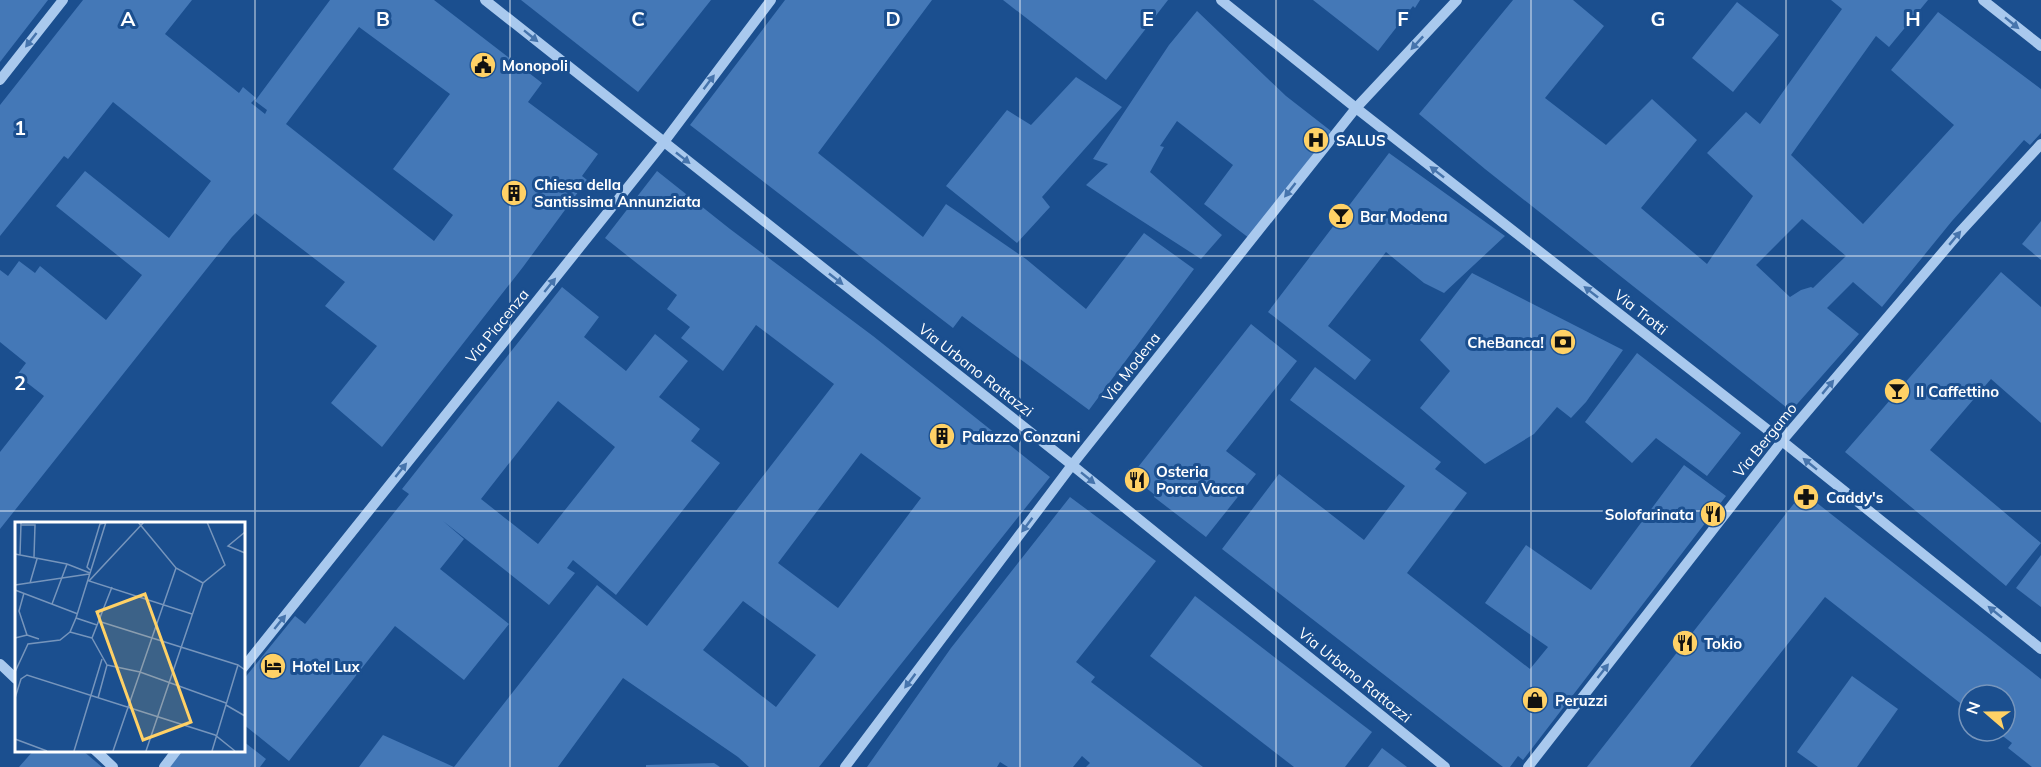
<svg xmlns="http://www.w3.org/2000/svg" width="2041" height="767" font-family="Mulish,sans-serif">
<rect width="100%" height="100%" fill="#1b4f8f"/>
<g fill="#4478b7" fill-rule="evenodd">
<path d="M 0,0 L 48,0 L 0,62 Z"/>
<path d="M 83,0 L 192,0 L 165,34 L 239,93 L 243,87 L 256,98 L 251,103 L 265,114 L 267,110 L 255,101 L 330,0 L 434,0 L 542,83 L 528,102 L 598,154 L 582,176 L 587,180 L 523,267 L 382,447 L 331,403 L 377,346 L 325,306 L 345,282 L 255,213 L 232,237 L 0,529 L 0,452 L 44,396 L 17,375 L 26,363 L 0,342 L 0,270 L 8,276 L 19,261 L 35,273 L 40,266 L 106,320 L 142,275 L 56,206 L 85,171 L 169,238 L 211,181 L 113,102 L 68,159 L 64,156 L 0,236 L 0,105 ZM 359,27 L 450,94 L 393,169 L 453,215 L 434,241 L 286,124 Z"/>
<path d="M 521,0 L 711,0 L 638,92 Z"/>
<path d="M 785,0 L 932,0 L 818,153 L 923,237 L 946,204 L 1026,259 L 1086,309 L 1144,233 L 1194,269 L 1089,410 L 962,316 L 953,328 L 690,125 Z"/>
<path d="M 1003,0 L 1168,0 L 1106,80 Z"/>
<path d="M 1313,0 L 1420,0 L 1415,8 L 1413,6 L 1378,51 Z"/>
<path d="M 1513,0 L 1573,0 L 1604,26 L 1545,98 L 1606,145 L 1652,99 L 1697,140 L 1641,208 L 1707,264 L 1753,196 L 1707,153 L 1746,112 L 1760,124 L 1842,9 L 1831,0 L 1928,0 L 1889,47 L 1876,36 L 1791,155 L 1863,224 L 1954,125 L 1891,70 L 1938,12 L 2041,89 L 2041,133 L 2030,145 L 2024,140 L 1952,221 L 1882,307 L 1853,282 L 1827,308 L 1859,334 L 1791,411 L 1485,169 L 1419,114 ZM 1802,219 L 1846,256 L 1813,288 L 1811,287 L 1801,290 L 1790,297 L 1756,265 Z"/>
<path d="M 1737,2 L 1779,35 L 1733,92 L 1692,58 Z"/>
<path d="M 1197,11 L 1286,96 L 1331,131 L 1249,238 L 1204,204 L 1233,165 L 1177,121 L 1160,146 L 1164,147 L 1150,172 L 1222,235 L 1201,259 L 1086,185 L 1108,164 L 1093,159 L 1169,45 Z"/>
<path d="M 1076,77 L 1122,107 L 1042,197 L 1050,207 L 1017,243 L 946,186 L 1007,110 L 1031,125 Z"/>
<path d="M 1389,153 L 1505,236 L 1444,293 L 1424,283 L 1386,252 L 1328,326 L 1371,360 L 1355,380 L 1268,312 Z"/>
<path d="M 657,171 L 730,229 L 873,336 L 1050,477 L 819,767 L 749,767 L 738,757 L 623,678 L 558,767 L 454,767 L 597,585 L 647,626 L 834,384 L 756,325 L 723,371 L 681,338 L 690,327 L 667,309 L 677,295 L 605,238 ZM 861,453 L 921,498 L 838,608 L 778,563 ZM 743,601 L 816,655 L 776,707 L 703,650 Z"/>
<path d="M 2041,221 L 2041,260 L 2022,244 Z"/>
<path d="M 2001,272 L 2041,307 L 2041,423 L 1991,379 L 1930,450 L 2041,543 L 2006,586 L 1845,452 Z"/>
<path d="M 1472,273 L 1623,350 L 1586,402 L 1571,418 L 1557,407 L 1534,434 L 1485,464 L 1420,408 L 1450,371 L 1420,340 Z"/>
<path d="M 562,287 L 599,317 L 584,337 L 626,371 L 655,334 L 688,361 L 659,397 L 700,429 L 691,441 L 720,463 L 616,595 L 573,560 L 567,568 L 575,573 L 549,605 L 443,521 L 464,539 L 440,569 L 509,624 L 464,680 L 395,626 L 289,761 L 243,724 L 243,680 L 295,616 L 305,624 L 409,494 L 402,489 ZM 558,401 L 615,447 L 538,544 L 481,499 Z"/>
<path d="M 1251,324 L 1297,361 L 1226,451 L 1256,474 L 1206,537 L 1154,497 L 1155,495 L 1131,476 Z"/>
<path d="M 1637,353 L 1741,433 L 1707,476 L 1656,438 L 1632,463 L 1585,422 Z"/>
<path d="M 1315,367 L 1441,462 L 1435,469 L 1467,493 L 1407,573 L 1530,669 L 1548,647 L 1485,603 L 1526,545 L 1591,590 L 1684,465 L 1726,496 L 1523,760 L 1518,756 L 1510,767 L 1503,767 L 1222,549 L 1279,474 L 1364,540 L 1405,486 L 1290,400 Z"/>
<path d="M 1803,492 L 2041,679 L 2041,767 L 2032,767 L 2008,748 L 2012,743 L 1996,731 L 2005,731 L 2005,695 L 1969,695 L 1969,710 L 1825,597 L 1690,767 L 1587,767 Z"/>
<path d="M 1070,497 L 1156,561 L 1076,662 L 1095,677 L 1091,682 L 1203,767 L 1086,767 L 1090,763 L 1082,756 L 1073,767 L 1008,767 L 1000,762 L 997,767 L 867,767 L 951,648 Z"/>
<path d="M 2041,555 L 2041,607 L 2016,588 Z"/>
<path d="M 1195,596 L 1372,732 L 1345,767 L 1294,767 L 1150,656 Z"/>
<path d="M 1852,676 L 1898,709 L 1857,767 L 1818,767 L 1797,752 Z"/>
<path d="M 383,735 L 454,767 L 359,767 Z"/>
<path d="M 243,741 L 266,759 L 260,767 L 170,767 L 183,750 L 243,750 Z"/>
<path d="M 1382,748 L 1407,767 L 1368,767 Z"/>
<path d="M 34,750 L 82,750 L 102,767 L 19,767 Z"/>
<path d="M 714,763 L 720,767 L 646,767 L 646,765 Z"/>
</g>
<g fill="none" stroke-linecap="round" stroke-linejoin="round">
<g stroke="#a9c9ee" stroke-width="10">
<path d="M 485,0 L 1072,465 L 1445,767"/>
<path d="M 1221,0 L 1356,108 L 1782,441 L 2041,649"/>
<path d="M 1983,0 L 2041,46"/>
<path d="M 0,80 L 63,0"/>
<path d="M 0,664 L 16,679"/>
<path d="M 243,668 L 664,142 L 771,0"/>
<path d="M 95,750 L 113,767"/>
<path d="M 164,767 L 177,750"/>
<path d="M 845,767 L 1072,465 L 1356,108 L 1457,0"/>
<path d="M 1528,767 L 1782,441 L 1960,232 L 2041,144"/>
</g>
</g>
<defs><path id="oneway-solid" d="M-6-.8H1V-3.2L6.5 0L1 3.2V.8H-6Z" transform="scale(1.5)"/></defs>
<g fill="#4674ac">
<use href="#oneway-solid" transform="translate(2012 23) rotate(39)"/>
<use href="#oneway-solid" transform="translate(531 36) rotate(39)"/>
<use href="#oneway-solid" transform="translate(31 40) rotate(128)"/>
<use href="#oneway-solid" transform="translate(1417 43) rotate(133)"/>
<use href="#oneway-solid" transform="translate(709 82) rotate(-53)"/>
<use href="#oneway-solid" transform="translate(683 158) rotate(38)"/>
<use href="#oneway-solid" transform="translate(1437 172) rotate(-142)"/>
<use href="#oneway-solid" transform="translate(1290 190) rotate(128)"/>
<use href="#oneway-solid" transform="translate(1955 238) rotate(-50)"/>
<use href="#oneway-solid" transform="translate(836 279) rotate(38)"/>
<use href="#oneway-solid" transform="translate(550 285) rotate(-51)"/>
<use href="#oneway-solid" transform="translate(1591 292) rotate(-142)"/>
<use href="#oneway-solid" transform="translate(1828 387) rotate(-50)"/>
<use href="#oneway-solid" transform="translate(1810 464) rotate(-141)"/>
<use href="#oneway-solid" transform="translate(401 470) rotate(-51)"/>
<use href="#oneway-solid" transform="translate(1088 478) rotate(39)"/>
<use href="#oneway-solid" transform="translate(1027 525) rotate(127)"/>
<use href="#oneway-solid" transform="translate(1995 612) rotate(-141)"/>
<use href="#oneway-solid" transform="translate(280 622) rotate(-51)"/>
<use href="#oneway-solid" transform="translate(1603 671) rotate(-52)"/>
<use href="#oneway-solid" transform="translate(910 681) rotate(127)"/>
</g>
<path fill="none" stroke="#fff" stroke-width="1.5" stroke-opacity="0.55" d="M 255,0 L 255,767M 510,0 L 510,767M 765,0 L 765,767M 1020,0 L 1020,767M 1276,0 L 1276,767M 1531,0 L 1531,767M 1786,0 L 1786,767M 0,256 L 2041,256M 0,511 L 2041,511"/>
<defs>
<g id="civic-disc" transform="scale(1.35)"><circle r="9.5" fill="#ffd166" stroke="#1b4f8f"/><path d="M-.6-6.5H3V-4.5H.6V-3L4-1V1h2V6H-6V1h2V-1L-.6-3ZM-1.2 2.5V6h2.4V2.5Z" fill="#111"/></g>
<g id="hospital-disc" transform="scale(1.35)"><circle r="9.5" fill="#ffd166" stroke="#1b4f8f"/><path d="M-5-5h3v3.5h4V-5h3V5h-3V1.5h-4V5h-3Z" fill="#111"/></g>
<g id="building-disc" transform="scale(1.35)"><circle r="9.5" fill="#ffd166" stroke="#1b4f8f"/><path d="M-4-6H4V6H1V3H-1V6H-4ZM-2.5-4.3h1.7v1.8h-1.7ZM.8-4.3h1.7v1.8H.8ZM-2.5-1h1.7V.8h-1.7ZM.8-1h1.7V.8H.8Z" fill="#111"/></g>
<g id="bar-disc" transform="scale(1.35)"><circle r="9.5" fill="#ffd166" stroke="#1b4f8f"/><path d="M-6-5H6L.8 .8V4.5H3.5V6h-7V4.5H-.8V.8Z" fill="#111"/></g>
<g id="bank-disc" transform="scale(1.35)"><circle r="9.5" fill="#ffd166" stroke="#1b4f8f"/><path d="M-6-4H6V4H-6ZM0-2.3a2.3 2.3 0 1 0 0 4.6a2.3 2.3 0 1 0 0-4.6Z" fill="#111"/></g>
<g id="restaurant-disc" transform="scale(1.35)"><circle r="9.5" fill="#ffd166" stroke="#1b4f8f"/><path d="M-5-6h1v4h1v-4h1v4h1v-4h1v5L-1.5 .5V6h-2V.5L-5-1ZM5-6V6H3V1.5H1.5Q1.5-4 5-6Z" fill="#111"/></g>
<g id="pharmacy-disc" transform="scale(1.35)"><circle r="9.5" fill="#ffd166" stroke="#1b4f8f"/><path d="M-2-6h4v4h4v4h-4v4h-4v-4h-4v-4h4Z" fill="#111"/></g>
<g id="hotel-disc" transform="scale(1.35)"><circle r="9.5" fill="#ffd166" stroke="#1b4f8f"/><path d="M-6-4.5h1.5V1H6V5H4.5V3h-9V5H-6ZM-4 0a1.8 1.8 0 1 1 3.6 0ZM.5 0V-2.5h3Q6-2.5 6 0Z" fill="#111"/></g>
<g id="shop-disc" transform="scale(1.35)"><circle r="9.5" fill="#ffd166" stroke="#1b4f8f"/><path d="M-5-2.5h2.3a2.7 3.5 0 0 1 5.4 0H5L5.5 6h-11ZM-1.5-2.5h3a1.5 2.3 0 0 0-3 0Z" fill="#111"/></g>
</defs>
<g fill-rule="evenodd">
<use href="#civic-disc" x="483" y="65"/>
<use href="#hospital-disc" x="1316" y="140"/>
<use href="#building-disc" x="514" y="193"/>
<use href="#bar-disc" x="1341" y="216"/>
<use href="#bank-disc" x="1563" y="342"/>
<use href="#bar-disc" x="1897" y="391"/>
<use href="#building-disc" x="942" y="436"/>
<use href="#restaurant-disc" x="1137" y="480"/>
<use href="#pharmacy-disc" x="1806" y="497"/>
<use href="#restaurant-disc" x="1713" y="514"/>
<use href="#restaurant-disc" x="1685" y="643"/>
<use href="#hotel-disc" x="273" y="666"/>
<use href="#shop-disc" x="1535" y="700"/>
</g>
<g text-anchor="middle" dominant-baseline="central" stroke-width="6" stroke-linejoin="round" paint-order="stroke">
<g font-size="15" font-weight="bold" fill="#fff" stroke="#1b4f8f" text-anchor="start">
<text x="502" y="65">Monopoli</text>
<text x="1336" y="140">SALUS</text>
<text x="534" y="184">Chiesa della<tspan x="534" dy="17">Santissima Annunziata</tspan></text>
<text x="1360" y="216">Bar Modena</text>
<text x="1544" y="342" text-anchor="end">CheBanca!</text>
<text x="1916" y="391">Il Caffettino</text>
<text x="962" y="436">Palazzo Conzani</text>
<text x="1156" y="471">Osteria<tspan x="1156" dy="17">Porca Vacca</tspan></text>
<text x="1826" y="497">Caddy's</text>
<text x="1694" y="514" text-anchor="end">Solofarinata</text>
<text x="1704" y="643">Tokio</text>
<text x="292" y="666">Hotel Lux</text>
<text x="1555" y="700">Peruzzi</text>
</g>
<g font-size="15" fill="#fff" stroke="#1b4f8f">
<text transform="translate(1641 312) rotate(38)">Via Trotti</text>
<text transform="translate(497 326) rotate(-51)">Via Piacenza</text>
<text transform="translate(1131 367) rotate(-52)">Via Modena</text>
<text transform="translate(976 370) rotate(38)">Via Urbano Rattazzi</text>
<text transform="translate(1765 440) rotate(-51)">Via Bergamo</text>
<text transform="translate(1355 675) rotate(39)">Via Urbano Rattazzi</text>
</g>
</g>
<g transform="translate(15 522)">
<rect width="230" height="230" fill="#1b4f8f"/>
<path fill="none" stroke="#7695bc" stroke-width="1.5" d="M 123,0 L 161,46 L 188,61M 129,0 L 74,59 L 177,92M 6,3 L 20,3 L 19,35M 230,10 L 213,24 L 230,31M 0,32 L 52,42 L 75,51M 5,33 L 6,1M 75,48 L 72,45 L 85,2 L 90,1M 15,61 L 22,37M 0,63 L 74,52M 0,68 L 63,92M 9,71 L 4,89 L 12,113M 37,82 L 52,42M 61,96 L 91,0M 83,99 L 223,143 L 230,148M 0,116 L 12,113 L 24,117M 77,116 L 55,110 L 61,96 L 82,103M 92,143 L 125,150 L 211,181M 92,143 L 77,116 L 97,65M 0,150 L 13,122 L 45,118 L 55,110M 0,176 L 6,157 L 12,153 L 200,213 L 220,229M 83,176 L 92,143M 211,183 L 230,194M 0,217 L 32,229M 59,229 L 87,137M 98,229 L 161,46M 131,229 L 188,61 L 210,43 L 192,0M 197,229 L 223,143"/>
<path fill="#ffd166" fill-opacity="0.15" stroke="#ffd166" stroke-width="3" d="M 130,72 L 176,200 L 128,218 L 82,90 Z"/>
<rect width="230" height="230" fill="none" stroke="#fff" stroke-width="3"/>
</g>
<g font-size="20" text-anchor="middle" font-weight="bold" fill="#fff" stroke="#1b4f8f" stroke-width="6" stroke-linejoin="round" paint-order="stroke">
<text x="128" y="26">A</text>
<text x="383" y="26">B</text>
<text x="638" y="26">C</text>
<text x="893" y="26">D</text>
<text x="1148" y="26">E</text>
<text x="1403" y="26">F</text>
<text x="1658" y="26">G</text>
<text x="1913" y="26">H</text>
<text x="20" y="135">1</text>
<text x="20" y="390">2</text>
</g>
<g transform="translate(1987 713) rotate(290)"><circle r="28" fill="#1b4f8f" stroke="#7695bc" stroke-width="1.5"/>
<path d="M0-4.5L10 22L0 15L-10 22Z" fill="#ffd166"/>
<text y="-9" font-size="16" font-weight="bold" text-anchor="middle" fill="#ffffff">N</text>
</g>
</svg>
